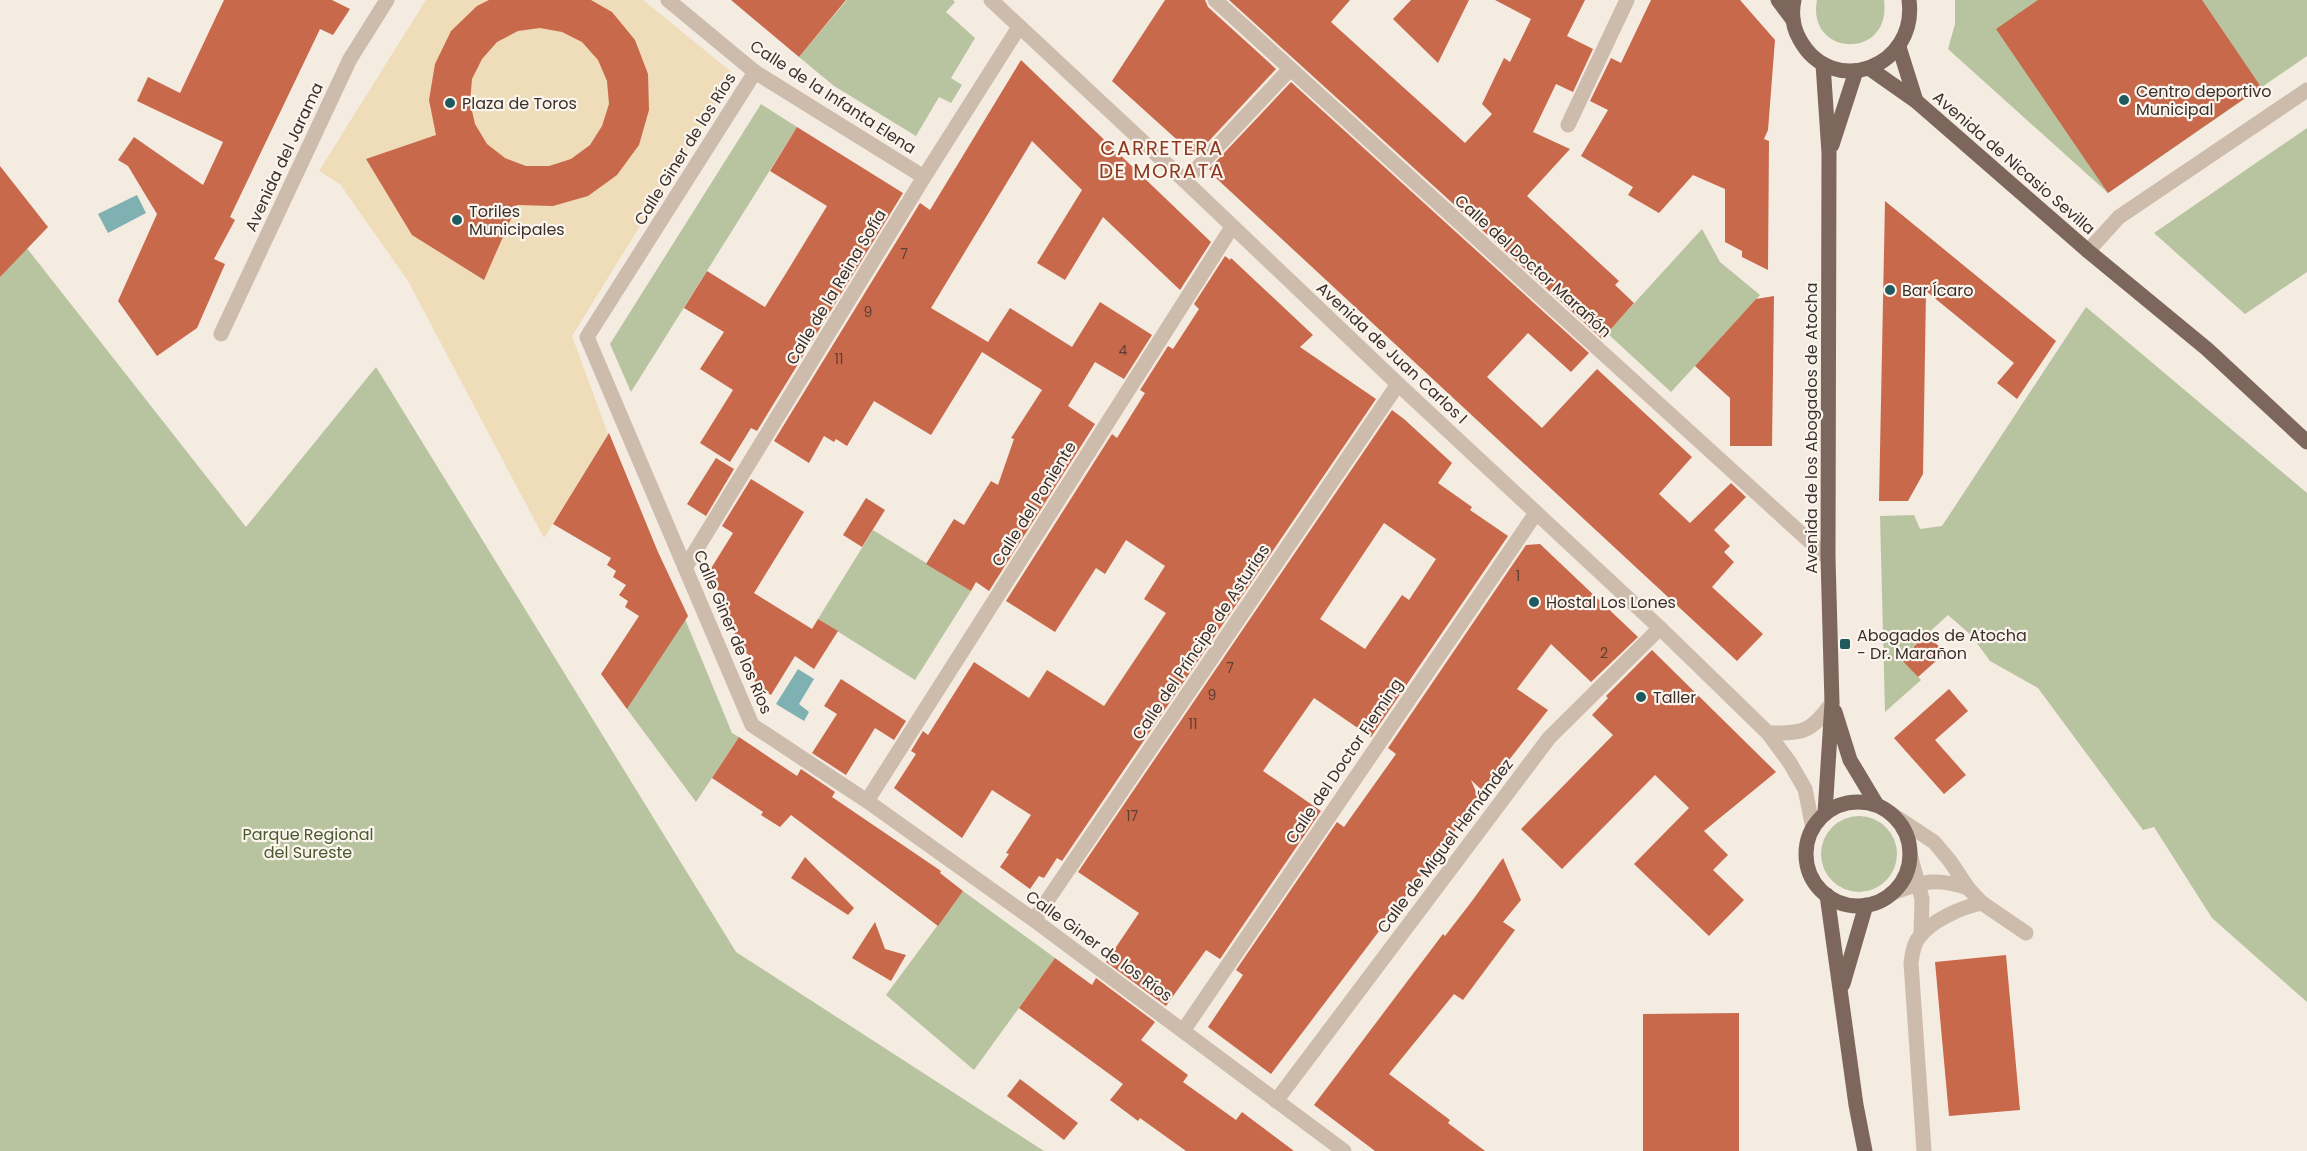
<svg xmlns="http://www.w3.org/2000/svg" width="2307" height="1151" font-family="Poppins,sans-serif">
<rect width="100%" height="100%" fill="#f4ebe1"/>
<g fill="#b8c4a0">
<path d="M 847,0 L 953,0 L 955,2 L 946,12 L 975,38 L 951,78 L 962,85 L 951,103 L 939,97 L 916,136 L 834,86 L 799,57 Z"/>
<path d="M 1817,0 L 1884,0 C 1892,61 1806,57 1817,0 Z"/>
<path d="M 1955,0 L 2307,0 L 2307,56 L 2108,193 L 1948,49 L 1955,24 Z"/>
<path d="M 761,104 L 797,127 L 631,392 L 610,344 Z"/>
<path d="M 2307,128 L 2307,272 L 2245,314 L 2154,233 Z"/>
<path d="M 0,214 L 246,527 L 376,367 L 736,952 L 1044,1151 L 0,1151 Z"/>
<path d="M 1702,229 L 1720,262 L 1760,295 L 1671,392 L 1607,333 Z"/>
<path d="M 2086,307 L 2307,493 L 2307,1002 L 2212,918 L 2154,827 L 2143,830 L 2038,688 L 1990,661 L 1971,635 L 1948,615 L 1901,658 L 1921,680 L 1885,712 L 1880,516 L 1914,515 L 1920,529 L 1942,526 Z"/>
<path d="M 873,530 L 971,591 L 915,680 L 818,619 Z"/>
<path d="M 685,619 L 732,733 L 739,737 L 696,802 L 627,709 Z"/>
<circle cx="1859" cy="854" r="38"/>
<path d="M 963,891 L 1055,958 L 974,1070 L 886,995 Z"/>
</g>
<path fill="#efdcb8" d="M 426,0 L 643,0 L 734,74 L 572,336 L 608,434 L 544,538 L 408,281 L 340,184 L 319,171 Z"/>
<g fill="#7fb0b2">
<path d="M 137,195 L 146,213 L 108,233 L 98,214 Z"/>
<path d="M 798,669 L 814,679 L 799,704 L 809,712 L 804,721 L 776,704 Z"/>
</g>
<g fill="#c8694b" fill-rule="evenodd">
<path d="M 224,0 L 332,0 L 350,9 L 333,35 L 320,29 L 230,217 L 235,220 L 214,259 L 225,264 L 197,328 L 157,356 L 118,301 L 157,214 L 128,166 L 118,160 L 134,137 L 203,185 L 223,142 L 137,101 L 148,77 L 180,93 Z"/>
<path d="M 489,0 L 591,0 L 612,12 L 635,40 L 648,74 L 649,110 L 639,145 L 617,175 L 588,196 L 553,206 L 517,205 L 484,280 L 412,235 L 366,159 L 436,135 L 429,100 L 435,64 L 451,31 L 477,6 ZM 540,28 L 562,32 L 582,42 L 598,60 L 607,81 L 609,104 L 602,126 L 590,145 L 571,159 L 549,166 L 526,166 L 505,158 L 487,144 L 475,124 L 470,102 L 472,79 L 482,59 L 497,42 L 518,31 Z"/>
<path d="M 731,0 L 846,0 L 799,57 Z"/>
<path d="M 1165,0 L 1205,0 L 1208,7 L 1276,69 L 1195,156 L 1112,81 Z"/>
<path d="M 1229,0 L 1350,0 L 1331,22 L 1465,143 L 1492,114 L 1482,104 L 1504,58 L 1510,62 L 1531,19 L 1495,0 L 1585,0 L 1567,36 L 1593,49 L 1573,92 L 1556,84 L 1533,132 L 1570,149 L 1527,196 L 1619,281 L 1615,285 L 1634,303 L 1602,339 Z"/>
<path d="M 1411,0 L 1469,0 L 1438,63 L 1393,19 Z"/>
<path d="M 1651,0 L 1740,0 L 1775,40 L 1768,130 L 1764,139 L 1769,141 L 1768,270 L 1742,257 L 1742,251 L 1725,242 L 1725,189 L 1693,175 L 1659,213 L 1628,195 L 1633,187 L 1581,156 L 1608,110 L 1590,101 L 1611,58 L 1621,63 Z"/>
<path d="M 2038,0 L 2202,0 L 2261,87 L 2108,193 L 1996,29 Z"/>
<path d="M 1021,60 L 1211,242 L 1180,290 L 1103,217 L 1065,280 L 1037,263 L 1082,190 L 1032,141 L 931,308 L 988,342 L 1010,308 L 1072,347 L 1100,302 L 1152,335 L 1124,379 L 1095,362 L 1068,406 L 1095,424 L 989,591 L 976,582 L 971,591 L 926,564 L 954,519 L 964,525 L 991,481 L 998,485 L 1014,439 L 1011,438 L 1042,390 L 982,352 L 931,435 L 874,401 L 847,446 L 836,439 L 834,442 L 824,436 L 809,463 L 774,441 L 920,203 L 930,210 Z"/>
<path d="M 1291,82 L 1589,353 L 1571,372 L 1528,333 L 1487,377 L 1542,428 L 1597,369 L 1692,457 L 1659,494 L 1690,523 L 1731,483 L 1746,497 L 1714,530 L 1730,546 L 1724,552 L 1734,562 L 1712,587 L 1763,634 L 1737,661 L 1216,178 L 1217,177 L 1209,169 Z"/>
<path d="M 797,127 L 903,193 L 757,431 L 751,428 L 730,462 L 700,443 L 733,390 L 700,369 L 724,332 L 684,308 L 707,271 L 765,307 L 788,270 L 827,206 L 770,171 Z"/>
<path d="M 0,166 L 48,227 L 0,277 Z"/>
<path d="M 1885,201 L 2056,341 L 2017,399 L 1997,383 L 2014,363 L 1926,291 L 1923,474 L 1908,501 L 1879,501 Z"/>
<path d="M 1225,256 L 1230,260 L 1231,258 L 1313,335 L 1300,347 L 1376,399 L 1062,861 L 1057,858 L 1044,878 L 1039,876 L 1030,889 L 1000,867 L 1009,854 L 1006,853 L 1031,815 L 992,790 L 962,838 L 894,788 L 916,754 L 911,751 L 923,731 L 928,735 L 974,662 L 1029,698 L 1047,670 L 1104,706 L 1166,613 L 1144,599 L 1165,566 L 1126,540 L 1105,574 L 1096,568 L 1055,632 L 1006,601 L 1112,434 L 1117,438 L 1145,393 L 1140,390 L 1168,346 L 1173,349 L 1199,309 L 1194,304 Z"/>
<path d="M 1774,296 L 1772,446 L 1730,446 L 1730,398 L 1695,366 L 1756,299 Z"/>
<path d="M 1392,410 L 1404,419 L 1452,463 L 1438,483 L 1472,507 L 1470,510 L 1508,536 L 1371,737 L 1314,698 L 1263,771 L 1321,811 L 1220,959 L 1206,950 L 1166,1006 L 1106,962 L 1139,913 L 1078,872 ZM 1384,523 L 1436,559 L 1409,600 L 1402,595 L 1365,649 L 1320,619 Z"/>
<path d="M 609,433 L 658,552 L 688,616 L 627,709 L 601,674 L 639,616 L 625,607 L 628,601 L 619,595 L 626,585 L 613,577 L 616,571 L 607,565 L 611,558 L 553,524 Z"/>
<path d="M 716,458 L 734,469 L 706,516 L 687,504 Z"/>
<path d="M 751,479 L 804,512 L 754,593 L 812,629 L 818,619 L 838,631 L 814,669 L 795,656 L 771,695 L 757,687 L 749,666 L 754,658 L 741,650 L 710,570 L 733,533 L 722,526 Z"/>
<path d="M 866,498 L 885,510 L 862,547 L 843,535 Z"/>
<path d="M 1540,544 L 1638,637 L 1591,682 L 1551,644 L 1517,689 L 1548,710 L 1484,792 L 1471,780 L 1479,799 L 1271,1074 L 1208,1027 L 1243,975 L 1236,970 L 1337,822 L 1344,827 L 1396,754 L 1388,748 L 1526,545 Z"/>
<path d="M 1927,634 L 1945,653 L 1918,677 L 1901,659 Z"/>
<path d="M 1652,650 L 1776,772 L 1704,831 L 1728,855 L 1713,870 L 1744,900 L 1709,936 L 1634,864 L 1689,808 L 1655,775 L 1562,869 L 1521,829 L 1613,735 L 1592,715 L 1608,698 L 1606,696 Z"/>
<path d="M 841,679 L 906,721 L 894,740 L 875,728 L 846,775 L 812,753 L 837,714 L 824,706 Z"/>
<path d="M 1949,689 L 1968,711 L 1935,740 L 1966,775 L 1944,794 L 1894,738 Z"/>
<path d="M 739,737 L 797,776 L 801,769 L 835,792 L 832,797 L 941,871 L 940,873 L 963,891 L 938,926 L 791,815 L 780,827 L 761,815 L 763,812 L 712,778 Z"/>
<path d="M 805,857 L 854,908 L 848,915 L 791,878 Z"/>
<path d="M 1503,858 L 1521,900 L 1503,922 L 1515,930 L 1463,1000 L 1454,994 L 1389,1074 L 1450,1120 L 1448,1123 L 1485,1151 L 1375,1151 L 1314,1105 L 1443,934 L 1445,936 L 1472,901 Z"/>
<path d="M 875,922 L 885,949 L 906,955 L 891,981 L 852,958 Z"/>
<path d="M 2006,955 L 2020,1110 L 1949,1116 L 1935,962 Z"/>
<path d="M 1055,958 L 1092,985 L 1096,978 L 1155,1022 L 1141,1040 L 1188,1075 L 1183,1082 L 1236,1120 L 1242,1112 L 1294,1151 L 1186,1151 L 1140,1118 L 1138,1121 L 1110,1100 L 1123,1084 L 1019,1008 Z"/>
<path d="M 1739,1013 L 1739,1151 L 1643,1151 L 1643,1014 Z"/>
<path d="M 1020,1079 L 1078,1123 L 1064,1140 L 1007,1096 Z"/>
</g>
<g fill="none" stroke-linecap="round" stroke-linejoin="round">
<g stroke="#cdbbac" stroke-width="15">
<path d="M 668,0 L 755,72 L 924,177"/>
<path d="M 991,0 L 1185,181 L 1398,384 L 1660,628 L 1768,733 L 1790,763 L 1805,789 L 1813,828"/>
<path d="M 1215,0 L 1828,558"/>
<path d="M 755,72 L 587,337 L 752,725 L 867,801 L 1034,920 L 1344,1151"/>
<path d="M 1568,125 L 1627,0"/>
<path d="M 1185,181 L 1290,69"/>
<path d="M 2088,251 L 2119,217 L 2307,90"/>
<path d="M 221,334 L 350,59 L 387,0"/>
<path d="M 685,568 L 924,177 L 1019,27"/>
<path d="M 1768,733 C 1804,733 1810,733 1832,703"/>
<path d="M 867,801 L 1232,227"/>
<path d="M 1890,813 L 1934,842 L 1950,861 L 1968,888 L 1982,903 L 2026,933"/>
<path d="M 1910,854 L 1922,899 L 1921,935"/>
<path d="M 1892,893 C 1924,882 1935,877 1968,888"/>
<path d="M 1034,920 L 1398,384"/>
<path d="M 1183,1031 L 1536,513"/>
<path d="M 1276,1101 L 1549,738 L 1660,628"/>
<path d="M 1924,1151 L 1911,963 C 1912,955 1913,947 1917,940 C 1929,921 1962,907 1982,903"/>
</g>
<g stroke="#7d675c" stroke-width="15">
<path d="M 1778,0 L 1793,20"/>
<path d="M 1794,0 C 1791,14 1793,28 1800,40 C 1833,99 1918,67 1909,0"/>
<path d="M 1899,47 L 1916,101"/>
<path d="M 1823,64 L 1829,153 L 1828,558 L 1832,703 L 1825,813"/>
<path d="M 1869,68 L 1916,101 L 2088,251 L 2207,349 L 2307,442"/>
<path d="M 1832,145 L 1856,71"/>
<path d="M 1835,712 L 1850,760 L 1877,805"/>
<circle cx="1858" cy="854" r="52"/>
<path d="M 1827,895 L 1856,1105 L 1865,1151"/>
<path d="M 1843,984 L 1866,905"/>
</g>
</g>
<g fill="#1f5a5e" stroke="#fbf5ee" stroke-width="2">
<circle cx="2124" cy="100" r="6"/>
<circle cx="450" cy="103" r="6"/>
<circle cx="457" cy="220" r="6"/>
<circle cx="1890" cy="290" r="6"/>
<circle cx="1534" cy="602" r="6"/>
<rect x="1839" y="638" width="12" height="12" rx="3"/>
<circle cx="1641" cy="697" r="6"/>
</g>
<g text-anchor="middle" dominant-baseline="central" stroke-width="4.5" stroke-linejoin="round" paint-order="stroke">
<g font-size="14" fill="#5e3e33">
<text x="904" y="254">7</text>
<text x="868" y="312">9</text>
<text x="1123" y="350">4</text>
<text x="839" y="359">11</text>
<text x="1518" y="576">1</text>
<text x="1604" y="653">2</text>
<text x="1230" y="668">7</text>
<text x="1212" y="695">9</text>
<text x="1193" y="724">11</text>
<text x="1132" y="816">17</text>
</g>
<g font-size="16" fill="#3b302b" stroke="#fbf5ee" text-anchor="start">
<text x="2136" y="91">Centro deportivo<tspan x="2136" dy="18">Municipal</tspan></text>
<text x="462" y="103">Plaza de Toros</text>
<text x="469" y="211">Toriles<tspan x="469" dy="18">Municipales</tspan></text>
<text x="1902" y="290">Bar Ícaro</text>
<text x="1546" y="602">Hostal Los Lones</text>
<text x="1857" y="635">Abogados de Atocha<tspan x="1857" dy="18">- Dr. Marañon</tspan></text>
<text x="1653" y="697">Taller</text>
</g>
<g font-size="16" fill="#3b302b" stroke="#fbf5ee">
<text transform="translate(833 97) rotate(33)">Calle de la Infanta Elena</text>
<text transform="translate(685 149) rotate(-58)">Calle Giner de los Ríos</text>
<text transform="translate(284 157) rotate(-65)">Avenida del Jarama</text>
<text transform="translate(2014 163) rotate(41)">Avenida de Nicasio Sevilla</text>
<text transform="translate(1533 266) rotate(42)">Calle del Doctor Marañón</text>
<text transform="translate(836 287) rotate(-59)">Calle de la Reina Sofía</text>
<text transform="translate(1392 353) rotate(43)">Avenida de Juan Carlos I</text>
<text transform="translate(1811 428) rotate(-90)">Avenida de los Abogados de Atocha</text>
<text transform="translate(1034 504) rotate(-58)">Calle del Poniente</text>
<text transform="translate(733 632) rotate(67)">Calle Giner de los Ríos</text>
<text transform="translate(1201 642) rotate(-56)">Calle del Príncipe de Asturias</text>
<text transform="translate(1344 761) rotate(-56)">Calle del Doctor Fleming</text>
<text transform="translate(1445 846) rotate(-53)">Calle de Miguel Hernández</text>
<text transform="translate(1099 946) rotate(36)">Calle Giner de los Ríos</text>
</g>
<g font-size="16" fill="#4a5a2e" stroke="#fbf5ee">
<text x="308" y="834">Parque Regional<tspan x="308" dy="18">del Sureste</tspan></text>
</g>
<g font-size="20" letter-spacing="1.5" fill="#8c3b22" stroke="#fbf5ee">
<text x="1162" y="148">CARRETERA<tspan x="1162" dy="23">DE MORATA</tspan></text>
</g>
</g>
</svg>
